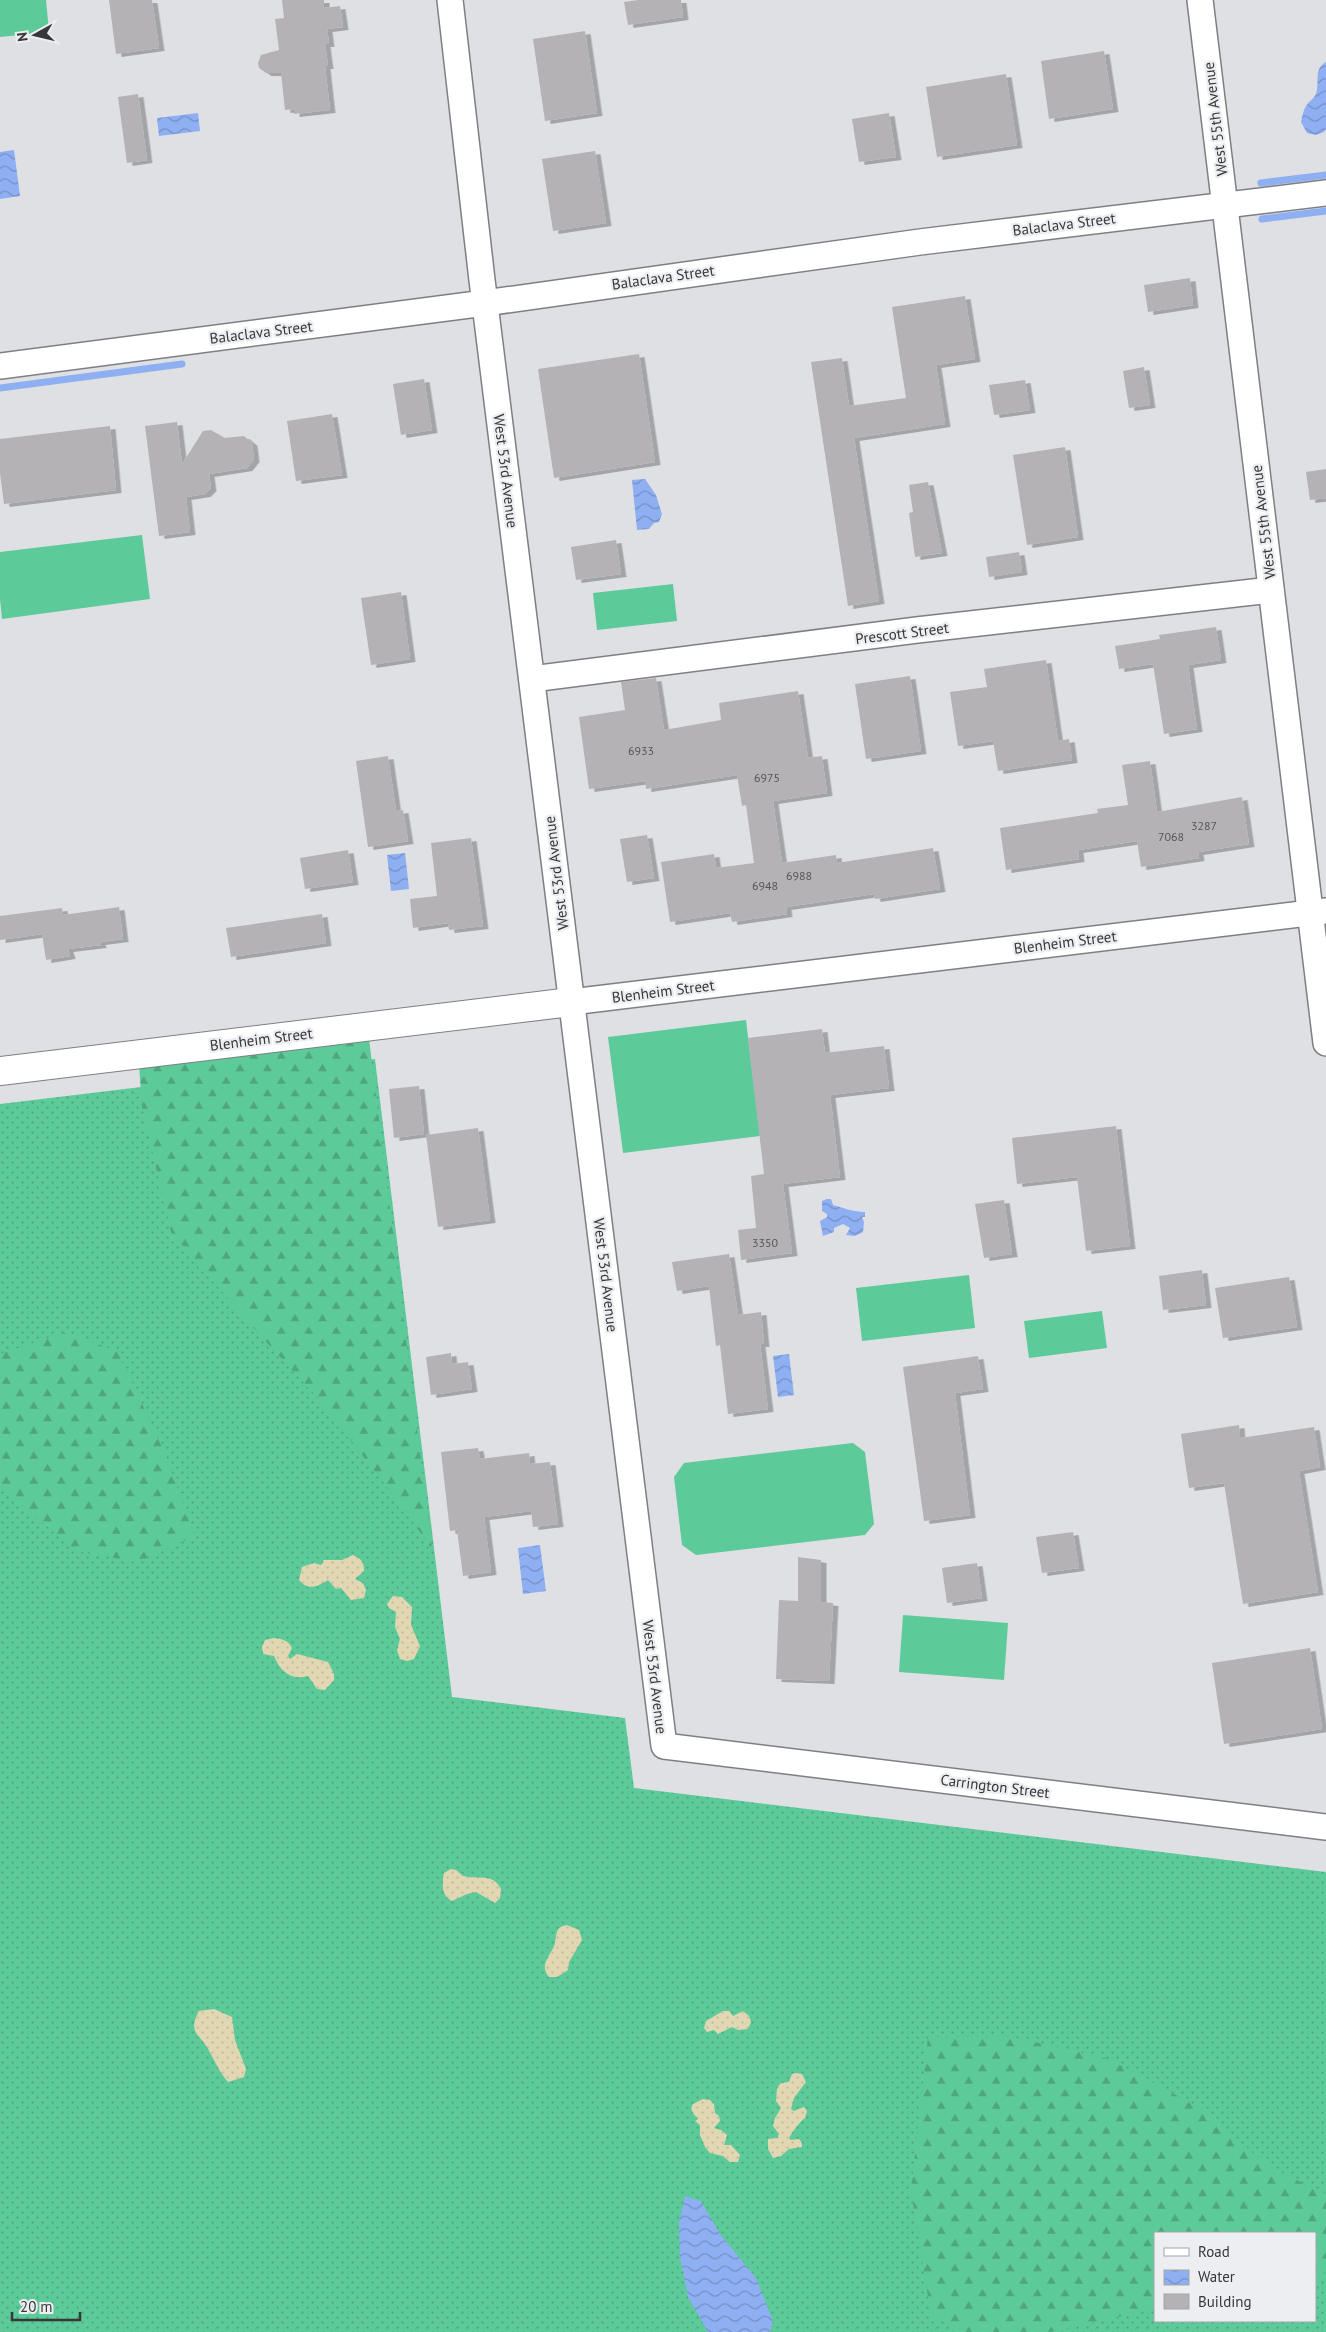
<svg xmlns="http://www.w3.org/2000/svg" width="1326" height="2332" font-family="'PT Sans',sans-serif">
<defs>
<pattern id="grass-dots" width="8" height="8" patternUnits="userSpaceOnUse" patternTransform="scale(1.25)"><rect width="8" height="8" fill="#5dca99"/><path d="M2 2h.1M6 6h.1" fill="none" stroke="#4ea57e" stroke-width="1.8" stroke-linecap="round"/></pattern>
<pattern id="forest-firs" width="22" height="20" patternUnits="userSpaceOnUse" patternTransform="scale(1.25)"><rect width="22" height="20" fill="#5dca99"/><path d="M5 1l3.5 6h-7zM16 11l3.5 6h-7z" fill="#4ea57e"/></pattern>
<pattern id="sand-dots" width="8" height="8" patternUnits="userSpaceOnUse" patternTransform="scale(1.25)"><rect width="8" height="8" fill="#e1d7b2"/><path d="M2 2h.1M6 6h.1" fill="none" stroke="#c2b99a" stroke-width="1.8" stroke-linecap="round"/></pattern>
<pattern id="water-waves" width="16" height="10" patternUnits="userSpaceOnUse" patternTransform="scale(1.25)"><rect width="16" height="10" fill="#8eaff2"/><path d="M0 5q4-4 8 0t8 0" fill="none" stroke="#758fc5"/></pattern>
<filter id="shadow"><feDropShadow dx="5.5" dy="3" stdDeviation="0" flood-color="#0004"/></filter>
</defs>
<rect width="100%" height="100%" fill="#dee0e4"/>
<path fill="url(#grass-dots)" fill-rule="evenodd" d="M 375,1059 L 452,1697 L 625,1718 L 634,1788 L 1326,1872 L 1326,2332 L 0,2332 L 0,1104 ZM 1155,2233 L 1315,2233 L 1315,2321 L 1155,2321 Z"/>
<g fill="url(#forest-firs)">
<path d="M 369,1038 L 372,1064 L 432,1550 L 405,1510 L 316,1396 L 248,1322 L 171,1232 L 142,1107 L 139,1065 Z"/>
<path d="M 67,1332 L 118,1352 L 165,1453 L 195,1536 L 138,1562 L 75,1551 L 13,1497 L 0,1482 L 0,1354 Z"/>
<path d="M 928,2037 L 1013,2037 L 1109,2059 L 1198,2107 L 1270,2167 L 1326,2194 L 1326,2269 L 1315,2283 L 1315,2233 L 1155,2233 L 1155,2309 L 1049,2332 L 962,2332 L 931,2315 L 911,2191 Z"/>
</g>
<g fill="url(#sand-dots)">
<path d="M 353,1555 C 361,1559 364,1561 364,1571 L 355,1579 L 363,1583 L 366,1590 L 364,1598 L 351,1600 L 341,1588 L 336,1589 L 328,1580 C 317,1587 308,1591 299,1580 L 302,1567 L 314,1563 L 321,1565 L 324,1560 L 342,1560 Z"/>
<path d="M 393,1596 L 402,1597 L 412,1607 L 411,1625 L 420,1646 L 414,1659 L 407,1661 L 400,1659 L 397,1650 L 400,1639 L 395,1627 L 396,1612 L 389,1608 L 387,1604 Z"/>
<path d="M 274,1638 C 282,1639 288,1640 292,1648 L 288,1656 L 290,1659 L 297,1654 L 328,1662 L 334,1674 L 334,1680 L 325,1690 L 317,1689 L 308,1676 C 291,1681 280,1671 274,1656 L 263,1654 L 262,1647 L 265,1640 Z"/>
<path d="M 451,1869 L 456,1870 L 463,1876 C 478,1880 492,1872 501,1889 L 500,1898 L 495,1903 L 476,1892 L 467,1894 L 452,1901 C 441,1895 442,1884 444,1873 Z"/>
<path d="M 567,1925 L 579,1930 L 582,1940 L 569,1962 L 568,1970 L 557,1977 L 549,1977 C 538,1964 552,1955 555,1943 C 557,1933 555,1927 567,1925 Z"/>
<path d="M 214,2009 L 232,2017 L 235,2040 L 246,2069 L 244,2077 L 228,2082 C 219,2072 215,2061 208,2049 C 200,2034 187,2033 199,2011 Z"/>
<path d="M 723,2011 L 729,2011 L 733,2016 L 743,2011 L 749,2016 L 751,2022 L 748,2029 L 738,2030 L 732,2027 L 718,2034 L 714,2030 L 707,2032 L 704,2028 L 706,2021 Z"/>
<path d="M 796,2073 L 802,2074 L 806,2082 L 794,2098 L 791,2109 L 794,2111 L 804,2107 L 807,2111 L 805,2118 C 798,2123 793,2132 789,2138 L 791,2140 L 799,2139 L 802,2143 L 802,2147 L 789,2149 L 781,2156 L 773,2158 L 768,2149 L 768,2139 L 777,2138 L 779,2134 L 773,2126 L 775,2118 L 781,2108 L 776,2101 L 777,2088 L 781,2083 L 789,2082 L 792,2074 Z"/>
<path d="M 703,2099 L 710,2100 L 714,2104 L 715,2113 L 719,2116 L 720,2121 L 714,2128 L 721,2130 L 727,2135 L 724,2145 L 731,2145 L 740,2155 L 738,2162 L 730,2162 L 723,2156 L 710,2153 L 705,2147 L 700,2135 L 700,2125 L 695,2121 L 698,2119 C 694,2114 689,2111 693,2104 Z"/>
</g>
<g fill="#5dca99">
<path d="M 0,0 L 46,0 L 49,32 L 0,37 Z"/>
<path d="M 142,535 L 150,599 L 2,619 L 0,599 L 0,552 Z"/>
<path d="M 673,584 L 677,621 L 597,630 L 593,593 Z"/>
<path d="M 746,1020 L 760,1136 L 623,1153 L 608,1037 Z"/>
<path d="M 969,1275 L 975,1328 L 862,1341 L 856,1288 Z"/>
<path d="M 1102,1311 L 1107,1348 L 1029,1358 L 1024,1321 Z"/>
<path d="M 853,1443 L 865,1452 L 874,1524 L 865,1535 L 696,1555 L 682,1545 L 674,1477 L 684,1463 Z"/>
<path d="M 903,1615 L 1008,1623 L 1004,1680 L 899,1672 Z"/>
</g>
<g fill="url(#water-waves)">
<path d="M 1326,62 L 1326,129 L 1324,132 L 1316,135 L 1307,133 L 1301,122 C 1302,117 1303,111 1306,106 C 1309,101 1316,98 1317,90 C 1319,79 1314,69 1326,62 Z"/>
<path d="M 198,113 L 200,131 L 159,136 L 157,118 Z"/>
<path d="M 14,150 L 20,196 L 0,199 L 0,152 Z"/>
<path d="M 645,479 L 656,495 L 662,514 L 659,522 L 654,523 L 649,529 L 637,530 L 632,480 Z"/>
<path d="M 405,853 L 409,889 L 391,891 L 387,855 Z"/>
<path d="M 827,1199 L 831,1199 L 833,1205 C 844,1208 853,1212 865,1212 L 865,1217 L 862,1217 L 864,1222 L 863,1232 L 855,1236 L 846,1235 L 850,1228 L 843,1224 L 834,1228 L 834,1232 L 823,1236 L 820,1221 L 827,1217 L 827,1214 L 822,1211 L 822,1201 Z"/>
<path d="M 789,1354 L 794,1395 L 778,1397 L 773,1356 Z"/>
<path d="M 540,1545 L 546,1591 L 523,1594 L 518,1548 Z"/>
<path d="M 685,2196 L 701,2201 L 720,2234 L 756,2278 L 773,2321 L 770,2332 L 708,2332 L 688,2297 L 680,2257 L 679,2223 Z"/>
</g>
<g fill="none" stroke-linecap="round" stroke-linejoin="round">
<g stroke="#8eaff2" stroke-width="7">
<path d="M 1261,183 L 1326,175"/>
<path d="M 1262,219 L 1326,211"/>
<path d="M 0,388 L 182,364"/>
</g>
</g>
<g fill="#b5b2b5" filter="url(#shadow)">
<path d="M 109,0 L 152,0 L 159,48 L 116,54 Z"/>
<path d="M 282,0 L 324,0 L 324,8 L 340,6 L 343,27 L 327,29 L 329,44 L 325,44 L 328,66 L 325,66 L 330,110 L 294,114 L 294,109 L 285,110 L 281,73 L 266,73 L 259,68 L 258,63 L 261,55 L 279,50 L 275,19 L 284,18 Z"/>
<path d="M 638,0 L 681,0 L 683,17 L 628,25 L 624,2 Z"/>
<path d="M 585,31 L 597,113 L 545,121 L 533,39 Z"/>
<path d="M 1104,51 L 1113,109 L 1049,119 L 1041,61 Z"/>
<path d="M 1006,74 L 1017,145 L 937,157 L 926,87 Z"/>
<path d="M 138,94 L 147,160 L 127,163 L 118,97 Z"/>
<path d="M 889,113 L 896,157 L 859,162 L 852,119 Z"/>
<path d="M 595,151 L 606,223 L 553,231 L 542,159 Z"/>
<path d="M 1190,278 L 1193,305 L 1148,312 L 1144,285 Z"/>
<path d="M 965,296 L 975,359 L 936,365 L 945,424 L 854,438 L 879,601 L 848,606 L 811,362 L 842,358 L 849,406 L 906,398 L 892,307 Z"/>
<path d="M 639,354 L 655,462 L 554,478 L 538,369 Z"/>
<path d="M 1144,367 L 1150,405 L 1129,408 L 1123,371 Z"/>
<path d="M 424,379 L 432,430 L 401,435 L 393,384 Z"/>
<path d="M 1025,380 L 1030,410 L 994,415 L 989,385 Z"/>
<path d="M 332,414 L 342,475 L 296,481 L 287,421 Z"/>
<path d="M 177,422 L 182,464 L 203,431 L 211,430 L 224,438 L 244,436 L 252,443 L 254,459 L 247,468 L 209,474 L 211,488 L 205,494 L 186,497 L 190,532 L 159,536 L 145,426 Z"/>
<path d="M 110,426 L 116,490 L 4,504 L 0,473 L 0,439 Z"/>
<path d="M 1065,447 L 1078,537 L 1027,545 L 1013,455 Z"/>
<path d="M 1326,469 L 1326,498 L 1310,500 L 1306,472 Z"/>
<path d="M 928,482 L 942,553 L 915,557 L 909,513 L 913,512 L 909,485 Z"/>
<path d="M 616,540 L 621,574 L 576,580 L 571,547 Z"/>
<path d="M 1019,552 L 1022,572 L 989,577 L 986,557 Z"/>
<path d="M 401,592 L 410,659 L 371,665 L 361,598 Z"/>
<path d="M 1216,627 L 1221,660 L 1188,665 L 1197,729 L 1164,734 L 1153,664 L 1119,669 L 1115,646 L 1160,639 L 1159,635 Z"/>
<path d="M 1046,660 L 1058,741 L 1069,739 L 1072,760 L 998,771 L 993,741 L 958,746 L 950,692 L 987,687 L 984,669 Z"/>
<path d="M 910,676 L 921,751 L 866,759 L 855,684 Z"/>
<path d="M 656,678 L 664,730 L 721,720 L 719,703 L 798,691 L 808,758 L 822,756 L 827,793 L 773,801 L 782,863 L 836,855 L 837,863 L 933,848 L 940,889 L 875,899 L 874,894 L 786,907 L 787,914 L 732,922 L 730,913 L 670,922 L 661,862 L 714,854 L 716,868 L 754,863 L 746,805 L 742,806 L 737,775 L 646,789 L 645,781 L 589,789 L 579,717 L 625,710 L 621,682 Z"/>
<path d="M 388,756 L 396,811 L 403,810 L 408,841 L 368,847 L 356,761 Z"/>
<path d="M 1150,761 L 1157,812 L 1242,797 L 1249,844 L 1198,852 L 1199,858 L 1141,867 L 1137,841 L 1078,850 L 1079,859 L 1006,870 L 1000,828 L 1098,813 L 1097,809 L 1128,805 L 1122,765 Z"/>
<path d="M 647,835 L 654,878 L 627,882 L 620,839 Z"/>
<path d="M 471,838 L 483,926 L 449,930 L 448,923 L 413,928 L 410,899 L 437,896 L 431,843 Z"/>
<path d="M 348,850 L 353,882 L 305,889 L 300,858 Z"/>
<path d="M 119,907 L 123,939 L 100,942 L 101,945 L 68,949 L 70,956 L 46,960 L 42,934 L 0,940 L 0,916 L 62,908 L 63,915 Z"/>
<path d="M 322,914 L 326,943 L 231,957 L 226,928 Z"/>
<path d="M 822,1029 L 825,1053 L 884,1046 L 889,1088 L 830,1095 L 840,1177 L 783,1184 L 792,1253 L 741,1260 L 738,1230 L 756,1228 L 751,1176 L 764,1174 L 748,1038 Z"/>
<path d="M 419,1086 L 424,1134 L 394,1138 L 389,1089 Z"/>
<path d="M 1116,1126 L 1130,1246 L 1086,1251 L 1077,1177 L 1017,1184 L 1012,1138 Z"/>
<path d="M 478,1128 L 490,1220 L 438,1227 L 426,1135 Z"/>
<path d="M 1004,1200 L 1012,1254 L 984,1258 L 975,1204 Z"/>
<path d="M 729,1254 L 738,1315 L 761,1312 L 764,1344 L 760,1344 L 768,1409 L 728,1414 L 720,1345 L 716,1346 L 709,1286 L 677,1291 L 672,1262 Z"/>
<path d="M 1202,1270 L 1206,1305 L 1163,1310 L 1159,1276 Z"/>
<path d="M 1289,1277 L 1297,1327 L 1223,1338 L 1215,1288 Z"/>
<path d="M 451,1353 L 452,1364 L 468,1362 L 472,1389 L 431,1395 L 426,1357 Z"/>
<path d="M 978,1356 L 983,1389 L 955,1393 L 970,1515 L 924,1521 L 903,1367 Z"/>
<path d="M 1239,1425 L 1240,1438 L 1314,1427 L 1320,1467 L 1299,1471 L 1318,1592 L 1243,1604 L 1224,1483 L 1189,1488 L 1181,1434 Z"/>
<path d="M 478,1448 L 480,1459 L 529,1453 L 530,1464 L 550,1462 L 558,1524 L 533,1527 L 531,1511 L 484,1517 L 491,1572 L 463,1576 L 457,1530 L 450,1531 L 441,1452 Z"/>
<path d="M 1073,1532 L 1079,1568 L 1042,1573 L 1036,1537 Z"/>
<path d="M 798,1557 L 821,1560 L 821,1602 L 833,1603 L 829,1681 L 776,1679 L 779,1600 L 798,1601 Z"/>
<path d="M 977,1563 L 982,1598 L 947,1603 L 942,1568 Z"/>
<path d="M 1310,1648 L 1322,1729 L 1224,1744 L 1212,1663 Z"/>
</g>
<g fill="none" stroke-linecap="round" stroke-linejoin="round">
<g stroke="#7e7f83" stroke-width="28">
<g id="street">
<path d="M 450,0 L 482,280 L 664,1746 L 1326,1827"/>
<path d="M 1200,0 L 1326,1043"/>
<path d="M 0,366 L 485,303 L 920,242 L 1326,193"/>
<path d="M 532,679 L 917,630 L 1271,590"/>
<path d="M 571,1002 L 1326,911"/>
</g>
</g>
<g stroke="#7e7f83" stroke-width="30">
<path id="secondary" d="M 0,1071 L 571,1002"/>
</g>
<use href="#street" stroke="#fff" stroke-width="25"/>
<use href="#secondary" stroke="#fff" stroke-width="28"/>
</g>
<g text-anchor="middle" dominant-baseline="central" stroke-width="4.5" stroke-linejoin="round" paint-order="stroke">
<g font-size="12" fill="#565657">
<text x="641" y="750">6933</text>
<text x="767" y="777">6975</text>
<text x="1204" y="825">3287</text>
<text x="1171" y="836">7068</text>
<text x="799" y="875">6988</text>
<text x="765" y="885">6948</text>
<text x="765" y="1242">3350</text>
</g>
<g font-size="15" fill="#363738" stroke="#eceef1">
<text transform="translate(1215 119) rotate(-97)">West 55th Avenue</text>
<text transform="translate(1064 224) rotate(-7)">Balaclava Street</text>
<text transform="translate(663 277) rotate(-8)">Balaclava Street</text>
<text transform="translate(261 332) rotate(-7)">Balaclava Street</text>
<text transform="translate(506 471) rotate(83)">West 53rd Avenue</text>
<text transform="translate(1263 522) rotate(-97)">West 55th Avenue</text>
<text transform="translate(902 633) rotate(-7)">Prescott Street</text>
<text transform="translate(556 873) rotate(-97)">West 53rd Avenue</text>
<text transform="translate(1065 942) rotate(-7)">Blenheim Street</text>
<text transform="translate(663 991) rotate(-7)">Blenheim Street</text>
<text transform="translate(261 1039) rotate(-7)">Blenheim Street</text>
<text transform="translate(606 1275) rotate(83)">West 53rd Avenue</text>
<text transform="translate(655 1677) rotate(83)">West 53rd Avenue</text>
<text transform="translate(995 1786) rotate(7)">Carrington Street</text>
</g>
</g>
<rect x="1154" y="2232" width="162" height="90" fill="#eceef1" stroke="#a3a5a7"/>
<rect x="1164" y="2248" width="25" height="8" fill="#ffffff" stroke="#a3a5a7"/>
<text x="1198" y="2257" font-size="15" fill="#363738">Road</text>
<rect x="1164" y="2270" width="25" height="15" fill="url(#water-waves)" stroke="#a3a5a7"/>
<text x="1198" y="2282" font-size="15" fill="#363738">Water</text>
<rect x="1164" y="2294" width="25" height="15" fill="#b5b2b5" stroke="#a3a5a7"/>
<text x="1198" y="2307" font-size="15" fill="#363738">Building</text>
<g transform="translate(35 35) rotate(262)" stroke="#eceef1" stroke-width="4" paint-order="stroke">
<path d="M0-4L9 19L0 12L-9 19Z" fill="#363738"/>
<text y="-8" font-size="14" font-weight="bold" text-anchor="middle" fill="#363738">N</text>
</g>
<path d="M12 2312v8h68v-8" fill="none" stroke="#363738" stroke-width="2.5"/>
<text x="20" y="2312" font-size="15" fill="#363738" stroke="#eceef1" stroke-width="4" paint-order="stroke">20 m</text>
</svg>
